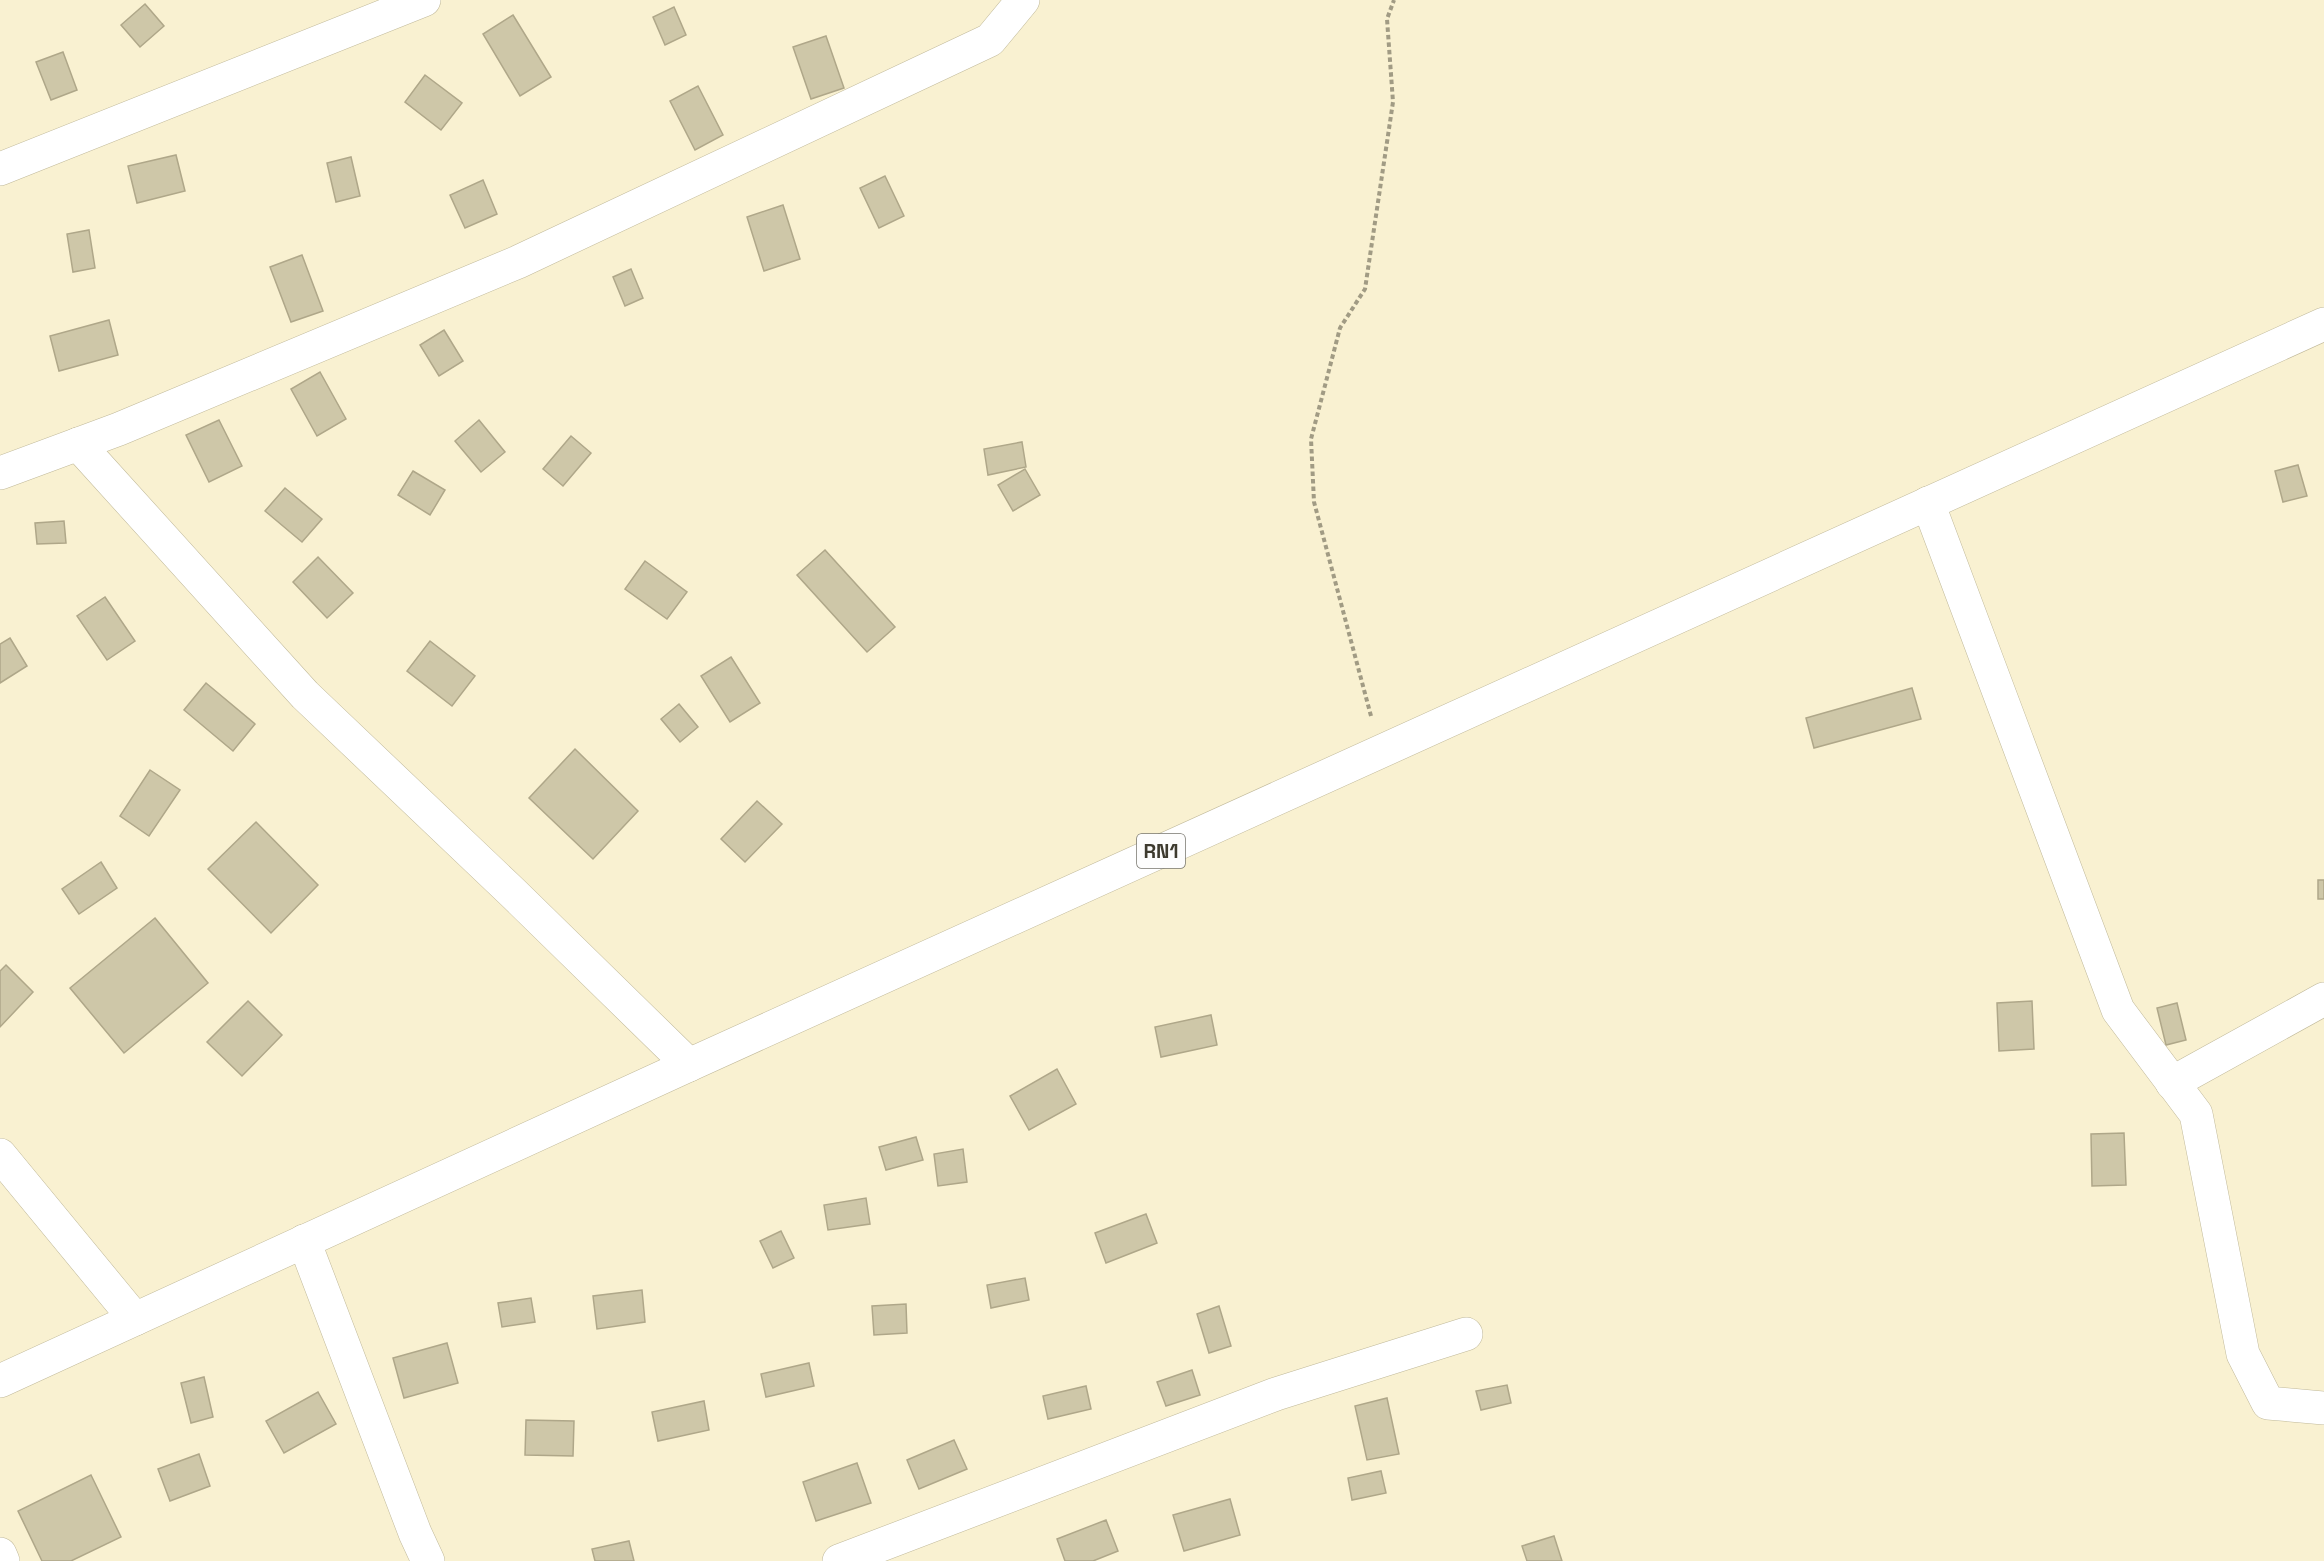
<svg xmlns="http://www.w3.org/2000/svg" width="2324" height="1561" font-family="'Space Grotesk',sans-serif">
<rect width="100%" height="100%" fill="#f9f1d1"/>
<g fill="#cec7a8" stroke="#afa789" stroke-width="1.5">
<path d="M 145,4 L 164,26 L 140,47 L 121,25 Z"/>
<path d="M 674,7 L 686,35 L 665,45 L 653,17 Z"/>
<path d="M 513,15 L 551,77 L 520,96 L 483,34 Z"/>
<path d="M 826,36 L 844,88 L 811,99 L 793,47 Z"/>
<path d="M 63,52 L 77,90 L 51,100 L 36,62 Z"/>
<path d="M 425,75 L 462,103 L 441,130 L 405,102 Z"/>
<path d="M 698,86 L 723,135 L 695,150 L 670,101 Z"/>
<path d="M 176,155 L 185,191 L 137,203 L 128,166 Z"/>
<path d="M 351,157 L 360,196 L 336,202 L 327,163 Z"/>
<path d="M 885,176 L 904,216 L 879,228 L 860,188 Z"/>
<path d="M 483,180 L 497,214 L 465,228 L 450,195 Z"/>
<path d="M 783,205 L 800,259 L 764,271 L 747,217 Z"/>
<path d="M 89,230 L 95,268 L 73,272 L 67,234 Z"/>
<path d="M 302,255 L 323,311 L 291,322 L 270,267 Z"/>
<path d="M 631,269 L 643,298 L 625,306 L 613,277 Z"/>
<path d="M 109,320 L 118,355 L 59,371 L 50,336 Z"/>
<path d="M 444,330 L 463,361 L 439,376 L 420,345 Z"/>
<path d="M 320,372 L 346,419 L 317,436 L 291,389 Z"/>
<path d="M 219,420 L 242,466 L 209,482 L 186,435 Z"/>
<path d="M 479,420 L 505,452 L 481,472 L 455,441 Z"/>
<path d="M 571,436 L 591,453 L 563,486 L 543,469 Z"/>
<path d="M 1022,442 L 1026,467 L 988,475 L 984,449 Z"/>
<path d="M 2298,465 L 2307,496 L 2283,502 L 2275,471 Z"/>
<path d="M 1025,469 L 1040,495 L 1013,511 L 998,485 Z"/>
<path d="M 413,471 L 445,490 L 430,515 L 398,495 Z"/>
<path d="M 285,488 L 322,519 L 302,542 L 265,511 Z"/>
<path d="M 64,521 L 66,543 L 37,544 L 35,523 Z"/>
<path d="M 825,550 L 895,627 L 867,652 L 797,575 Z"/>
<path d="M 318,557 L 353,593 L 327,618 L 293,582 Z"/>
<path d="M 645,561 L 687,592 L 667,619 L 625,589 Z"/>
<path d="M 105,597 L 135,641 L 107,660 L 77,616 Z"/>
<path d="M 10,638 L 27,666 L 0,683 L 0,644 Z"/>
<path d="M 430,641 L 475,676 L 452,706 L 407,671 Z"/>
<path d="M 731,657 L 760,703 L 730,722 L 701,676 Z"/>
<path d="M 206,683 L 255,724 L 233,751 L 184,710 Z"/>
<path d="M 1912,688 L 1921,719 L 1814,748 L 1806,718 Z"/>
<path d="M 679,704 L 698,727 L 680,742 L 661,719 Z"/>
<path d="M 575,749 L 638,811 L 593,859 L 529,798 Z"/>
<path d="M 150,770 L 180,790 L 149,836 L 120,816 Z"/>
<path d="M 757,801 L 782,824 L 745,862 L 721,839 Z"/>
<path d="M 256,822 L 318,885 L 271,933 L 208,869 Z"/>
<path d="M 101,862 L 117,888 L 79,914 L 62,889 Z"/>
<rect x="2318" y="880" width="6" height="19"/>
<path d="M 155,918 L 208,983 L 124,1053 L 70,988 Z"/>
<path d="M 6,965 L 33,992 L 0,1027 L 0,971 Z"/>
<path d="M 248,1001 L 282,1035 L 242,1076 L 207,1042 Z"/>
<path d="M 2032,1001 L 2034,1049 L 1999,1051 L 1997,1003 Z"/>
<path d="M 2177,1003 L 2186,1040 L 2166,1045 L 2157,1008 Z"/>
<path d="M 1211,1015 L 1217,1045 L 1161,1057 L 1155,1027 Z"/>
<path d="M 1057,1069 L 1076,1104 L 1029,1130 L 1010,1096 Z"/>
<path d="M 2124,1133 L 2126,1185 L 2092,1186 L 2091,1134 Z"/>
<path d="M 916,1137 L 923,1160 L 886,1170 L 879,1147 Z"/>
<path d="M 963,1149 L 967,1182 L 938,1186 L 934,1154 Z"/>
<path d="M 866,1198 L 870,1224 L 828,1230 L 824,1205 Z"/>
<path d="M 1146,1214 L 1157,1243 L 1106,1263 L 1095,1233 Z"/>
<path d="M 781,1231 L 794,1258 L 773,1268 L 760,1241 Z"/>
<path d="M 1025,1278 L 1029,1300 L 991,1308 L 987,1285 Z"/>
<path d="M 642,1290 L 645,1322 L 597,1329 L 593,1296 Z"/>
<path d="M 531,1298 L 535,1322 L 502,1327 L 498,1303 Z"/>
<path d="M 906,1304 L 907,1333 L 874,1335 L 872,1306 Z"/>
<path d="M 1219,1306 L 1231,1346 L 1209,1353 L 1197,1314 Z"/>
<path d="M 447,1343 L 458,1383 L 404,1398 L 393,1358 Z"/>
<path d="M 809,1363 L 814,1386 L 766,1397 L 761,1374 Z"/>
<path d="M 1192,1370 L 1200,1395 L 1166,1406 L 1157,1382 Z"/>
<path d="M 204,1377 L 213,1417 L 191,1423 L 181,1383 Z"/>
<path d="M 1507,1385 L 1511,1403 L 1481,1410 L 1476,1391 Z"/>
<path d="M 1086,1386 L 1091,1409 L 1048,1419 L 1043,1396 Z"/>
<path d="M 318,1392 L 336,1424 L 284,1453 L 266,1421 Z"/>
<path d="M 1387,1398 L 1399,1454 L 1367,1460 L 1355,1406 Z"/>
<path d="M 704,1401 L 709,1430 L 658,1441 L 652,1412 Z"/>
<path d="M 526,1420 L 574,1421 L 573,1456 L 525,1455 Z"/>
<path d="M 954,1440 L 967,1469 L 919,1489 L 907,1460 Z"/>
<path d="M 199,1454 L 210,1486 L 170,1501 L 158,1469 Z"/>
<path d="M 857,1463 L 871,1503 L 816,1521 L 803,1482 Z"/>
<path d="M 1381,1471 L 1386,1493 L 1352,1500 L 1348,1478 Z"/>
<path d="M 91,1475 L 121,1537 L 71,1561 L 42,1561 L 18,1511 Z"/>
<path d="M 1230,1499 L 1240,1535 L 1184,1551 L 1173,1515 Z"/>
<path d="M 1106,1520 L 1118,1551 L 1093,1561 L 1065,1561 L 1057,1539 Z"/>
<path d="M 1554,1536 L 1562,1561 L 1527,1561 L 1522,1546 Z"/>
<path d="M 629,1541 L 634,1561 L 595,1561 L 592,1549 Z"/>
</g>
<g fill="none" stroke-linecap="round" stroke-linejoin="round">
<g stroke="#c0b99a" stroke-width="34">
<g id="minor">
<path d="M 0,169 L 424,0"/>
<path d="M 78,444 L 305,695 L 512,892 L 689,1065"/>
<path d="M 0,473 L 119,429 L 518,262 L 990,40 L 1023,0"/>
<path d="M 1928,503 L 2118,1010 L 2196,1114 L 2243,1354 L 2268,1403 L 2324,1408"/>
<path d="M 2172,1083 L 2324,999"/>
<path d="M 0,1155 L 135,1319"/>
<path d="M 304,1241 L 415,1533 L 428,1561"/>
<path d="M 0,1554 L 3,1561"/>
<path d="M 839,1561 L 1276,1394 L 1466,1334"/>
</g>
</g>
<g stroke="#c0b99a" stroke-width="34">
<path id="highway" d="M 0,1381 L 689,1065 L 2324,324"/>
</g>
<path stroke="#a19b84" stroke-width="4" stroke-dasharray="4.5 3" stroke-linecap="butt" d="M 1371,716 L 1314,502 L 1311,439 L 1340,328 L 1365,289 L 1393,102 L 1387,19 L 1394,0"/>
<use href="#minor" stroke="#fff" stroke-width="33"/>
<use href="#highway" stroke="#fff" stroke-width="33"/>
</g>
<g text-anchor="middle" dominant-baseline="central" stroke-width="4.5" stroke-linejoin="round" paint-order="stroke">
<rect fill="#fdfdfd" stroke="#77756d" stroke-width="1.5" x="1137" y="834" width="48" height="34" rx="4.5"/>
<g font-size="20" font-weight="bold" fill="#3e3b2f">
<text x="1161" y="851">RN1</text>
</g>
</g>
</svg>
